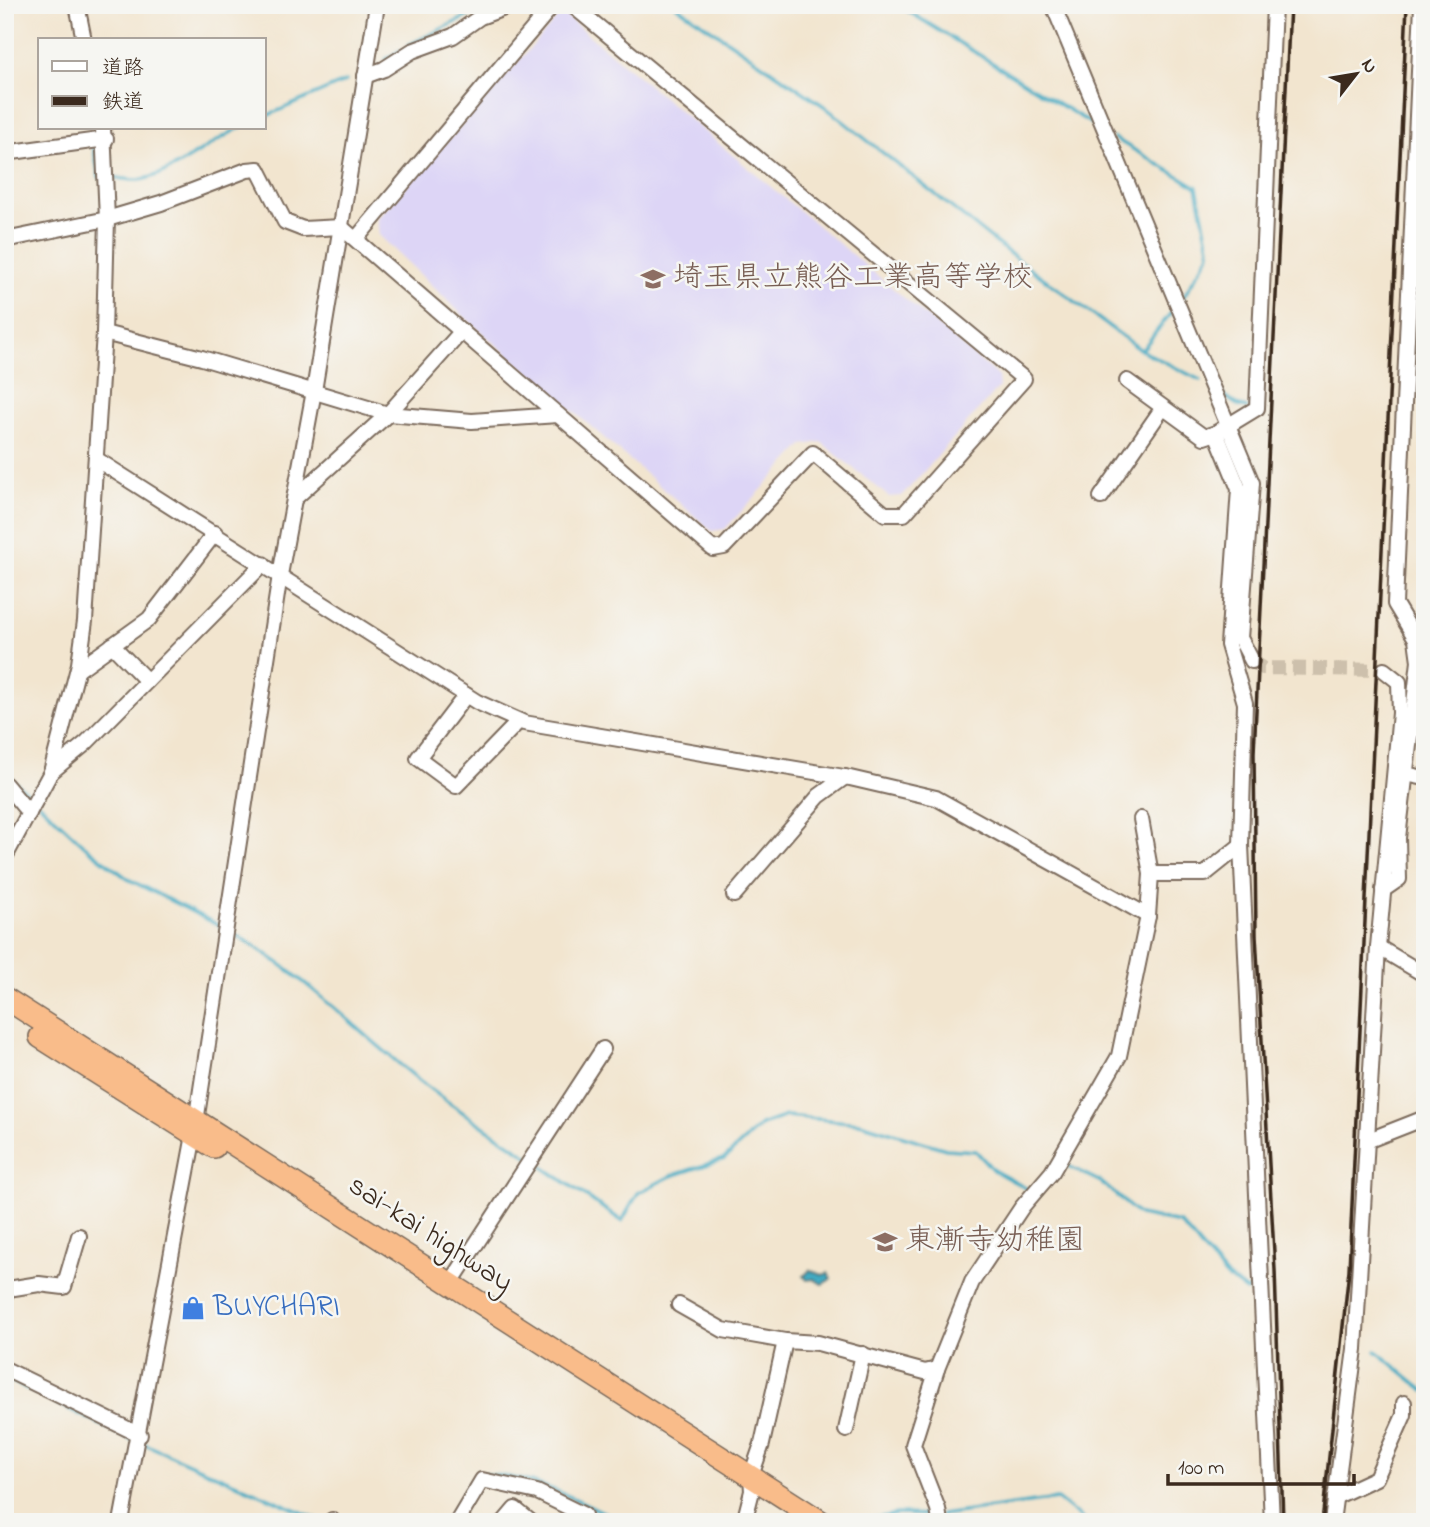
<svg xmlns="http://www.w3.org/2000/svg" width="1430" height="1527" font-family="'Indie Flower','Klee One',sans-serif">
<rect width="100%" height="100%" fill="#f6f6f2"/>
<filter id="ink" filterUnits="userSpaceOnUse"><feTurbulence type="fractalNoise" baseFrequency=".0143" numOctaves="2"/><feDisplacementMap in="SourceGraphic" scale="14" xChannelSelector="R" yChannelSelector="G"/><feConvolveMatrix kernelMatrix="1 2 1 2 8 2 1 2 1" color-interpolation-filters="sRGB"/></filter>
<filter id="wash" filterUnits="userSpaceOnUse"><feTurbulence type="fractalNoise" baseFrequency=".00686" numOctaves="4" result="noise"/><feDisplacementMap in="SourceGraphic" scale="28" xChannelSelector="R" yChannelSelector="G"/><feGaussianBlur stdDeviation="1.57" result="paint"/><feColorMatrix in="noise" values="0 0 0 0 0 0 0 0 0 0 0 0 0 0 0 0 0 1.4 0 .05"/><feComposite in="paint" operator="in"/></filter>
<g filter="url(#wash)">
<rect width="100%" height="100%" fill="#f2e5cf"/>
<path fill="#ddd5f6" d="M 562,13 L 998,376 L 999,387 L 902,496 L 889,497 L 821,442 L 803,445 L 725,529 L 712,531 L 471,323 L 379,235 L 377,219 Z"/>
<path fill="#42aac2" stroke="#3e6a70" stroke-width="2" d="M 810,1270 L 823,1275 L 828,1273 L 831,1279 L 822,1284 L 814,1279 L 807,1280 L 804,1276 Z"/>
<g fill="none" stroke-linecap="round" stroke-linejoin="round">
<g stroke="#42aac2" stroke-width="3.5">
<path d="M 675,5 L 824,106 L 1009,253 L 1141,350 L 1200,380"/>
<path d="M 898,5 L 1095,126"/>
<path d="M 408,45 L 491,5"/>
<path d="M 386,59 L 399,51"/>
<path d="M 264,117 L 346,81"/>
<path d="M 1114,138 L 1197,187 L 1210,253 L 1182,299"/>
<path d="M 93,144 L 99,177"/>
<path d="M 110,177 C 119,178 129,180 138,180 C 168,178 211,141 240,128"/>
<path d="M 1142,350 L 1173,310"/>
<path d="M 1413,355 L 1425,338"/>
<path d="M 1221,393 L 1239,406 L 1247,408"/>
<path d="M 1407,416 L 1411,417 L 1412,388"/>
<path d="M 5,774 L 33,797"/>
<path d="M 39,803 L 86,847 L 128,879 L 222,927"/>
<path d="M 229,931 C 300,970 356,1030 419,1080 C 453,1108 493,1132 529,1157"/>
<path d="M 536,1162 L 622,1221 L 638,1193 L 671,1176 L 724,1159 L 761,1125 L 786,1116 L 860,1123 L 946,1149 L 976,1151 L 993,1170 L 1031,1191"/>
<path d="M 1062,1167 L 1064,1164 L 1101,1182 L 1139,1215 L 1180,1223 L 1227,1277 L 1246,1291 L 1252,1286"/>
<path d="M 1376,1351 L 1425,1391"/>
<path d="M 5,1378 L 132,1440"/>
<path d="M 140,1442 L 320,1520 L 329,1521"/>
<path d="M 941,1515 L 1057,1499 L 1086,1522"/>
<path d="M 446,1522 L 476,1474 C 530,1474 576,1499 623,1522"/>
<path d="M 856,1522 L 897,1514 L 933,1515"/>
</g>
</g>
</g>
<g filter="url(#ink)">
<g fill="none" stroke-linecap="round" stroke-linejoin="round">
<path stroke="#cdc0ac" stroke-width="14" stroke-dasharray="14 7" stroke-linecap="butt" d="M 1252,661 L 1263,668 L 1384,670"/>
<g stroke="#7b6b5c" stroke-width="18">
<g id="minor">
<path d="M 77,5 L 84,40"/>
<path d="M 1053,5 L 1252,483 L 1240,638 L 1252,661"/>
<path d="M 365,76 L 384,69 L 412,51 L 453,36 L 480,17 L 512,5"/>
<path d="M 5,153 L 106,139"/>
<path d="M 356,239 L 553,5"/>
<path d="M 5,240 L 107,219 L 161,203 L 247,170 L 258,169 L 285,222 L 303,229 L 341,227 L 713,549 L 724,547 L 813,453 L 885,514 L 904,514 L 1024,379 L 572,5"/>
<path d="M 104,333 L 202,358 L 388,414 L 472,421 L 558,415"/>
<path d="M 1127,381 L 1204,437 L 1216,433"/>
<path d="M 96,459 L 477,702 L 524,723 L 850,778 L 936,798 L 1148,916"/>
<path d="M 1101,497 L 1162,409"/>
<path d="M 294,499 L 388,414 L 462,331"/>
<path d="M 112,645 L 147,681"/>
<path d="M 78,670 L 149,619 L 215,533"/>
<path d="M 466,695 L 418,758 L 456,786 L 519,721"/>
<path d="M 51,772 L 86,743 L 263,564"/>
<path d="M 1405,774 L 1425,778"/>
<path d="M 5,784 L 29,813"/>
<path d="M 1141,819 L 1151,874"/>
<path d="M 5,857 L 51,772 L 79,664 L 85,621 L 104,333 L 107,219 L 103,128"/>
<path d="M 1383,890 L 1399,879 L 1398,838 L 1419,661 L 1416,639 L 1395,604 L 1422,5"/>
<path d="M 734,895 L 819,796 L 845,777"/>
<path d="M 1378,947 L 1425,975"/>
<path d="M 1369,1140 L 1425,1118"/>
<path d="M 450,1284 L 603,1049"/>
<path d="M 5,1295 L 8,1289 L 39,1284 L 64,1287 L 79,1236"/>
<path d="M 679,1305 L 723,1330 L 785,1341"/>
<path d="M 5,1369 L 140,1435"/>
<path d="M 937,1369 L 913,1445 L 938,1509 L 940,1522"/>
<path d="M 846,1430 L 863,1354"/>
<path d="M 1335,1497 L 1376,1478 L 1404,1415 L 1404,1403"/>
<path d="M 121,1522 L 194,1135 L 280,575 L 314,391 L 377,5"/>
<path d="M 331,1522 L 332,1520"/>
<path d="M 457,1522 L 482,1480 L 537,1492 L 584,1515"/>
<path d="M 504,1522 L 515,1509 L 531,1522"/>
<path d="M 744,1522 L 752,1491 L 751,1476 L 762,1444 L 785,1341 L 818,1343 L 925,1372 L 937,1369 L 972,1282 L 1022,1207 L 1052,1172 L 1119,1056 L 1148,916 L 1151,874 L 1205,874 L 1241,845"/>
<path d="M 1272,1522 L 1241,845 L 1245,703 L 1228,645 L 1239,489 L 1216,433 L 1257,408 L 1274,5"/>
<path d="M 1332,1522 L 1355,1349 L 1378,947 L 1400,713 L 1399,682 L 1384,670"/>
</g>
</g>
<g stroke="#7b6b5c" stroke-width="24">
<g id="highway">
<path d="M 5,998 L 822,1522"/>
<path d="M 40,1037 L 214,1147"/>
</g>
</g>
<use href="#minor" stroke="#fff" stroke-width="14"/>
<use href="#highway" stroke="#f9bc8a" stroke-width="21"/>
<g stroke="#3b2a1e" stroke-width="3.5">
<path d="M 1283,1522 L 1275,1270 L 1256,935 L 1254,753 L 1290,5"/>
<path d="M 1322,1522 L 1349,1270 L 1407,5"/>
</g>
</g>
</g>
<defs>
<g id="school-bare" transform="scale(1.89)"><path d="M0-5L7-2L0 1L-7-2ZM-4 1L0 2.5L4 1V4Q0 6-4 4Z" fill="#8d6e63" stroke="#f6f6f2" stroke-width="2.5" paint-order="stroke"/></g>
<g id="shop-bare" transform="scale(1.89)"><path d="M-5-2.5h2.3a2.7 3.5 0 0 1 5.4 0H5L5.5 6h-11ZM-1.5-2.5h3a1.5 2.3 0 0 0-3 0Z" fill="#3f7fe0" stroke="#f6f6f2" stroke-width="2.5" paint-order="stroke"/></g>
</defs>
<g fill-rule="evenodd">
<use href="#school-bare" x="653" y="279"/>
<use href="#school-bare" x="885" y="1242"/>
<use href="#shop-bare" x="193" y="1308"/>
</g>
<g text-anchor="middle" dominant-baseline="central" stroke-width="5" stroke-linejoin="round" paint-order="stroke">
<g font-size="30" fill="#785e54" stroke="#f6f6f2" text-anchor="start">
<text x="673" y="279">埼玉県立熊谷工業高等学校</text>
<text x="905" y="1242">東漸寺幼稚園</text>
</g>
<g font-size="30" fill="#3b2a1e" stroke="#f6f6f2">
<text transform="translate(430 1235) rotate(33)">sai-kai highway</text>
</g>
<g font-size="30" fill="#366cbe" stroke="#f6f6f2" text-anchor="start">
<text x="213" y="1308">BUYCHARI</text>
</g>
</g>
<rect width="1430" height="1527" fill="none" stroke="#f6f6f2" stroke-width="28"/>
<rect x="38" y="38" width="228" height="91" fill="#f6f6f2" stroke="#aba49d" stroke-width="2"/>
<rect x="52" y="61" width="35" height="10" fill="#ffffff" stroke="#aba49d" stroke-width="2"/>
<text x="102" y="74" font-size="21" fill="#3b2a1e">道路</text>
<rect x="52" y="96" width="35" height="10" fill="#3b2a1e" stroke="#aba49d" stroke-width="2"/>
<text x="102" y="108" font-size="21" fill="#3b2a1e">鉄道</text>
<g transform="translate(1356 74) rotate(59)" stroke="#f6f6f2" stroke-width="5" paint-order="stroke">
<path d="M0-5L12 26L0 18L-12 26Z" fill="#3b2a1e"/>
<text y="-10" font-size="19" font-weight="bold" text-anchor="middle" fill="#3b2a1e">N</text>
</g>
<path d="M1168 1474v10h186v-10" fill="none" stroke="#3b2a1e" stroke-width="3.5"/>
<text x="1178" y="1474" font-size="21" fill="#3b2a1e" stroke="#f6f6f2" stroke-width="5" paint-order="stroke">100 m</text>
</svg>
